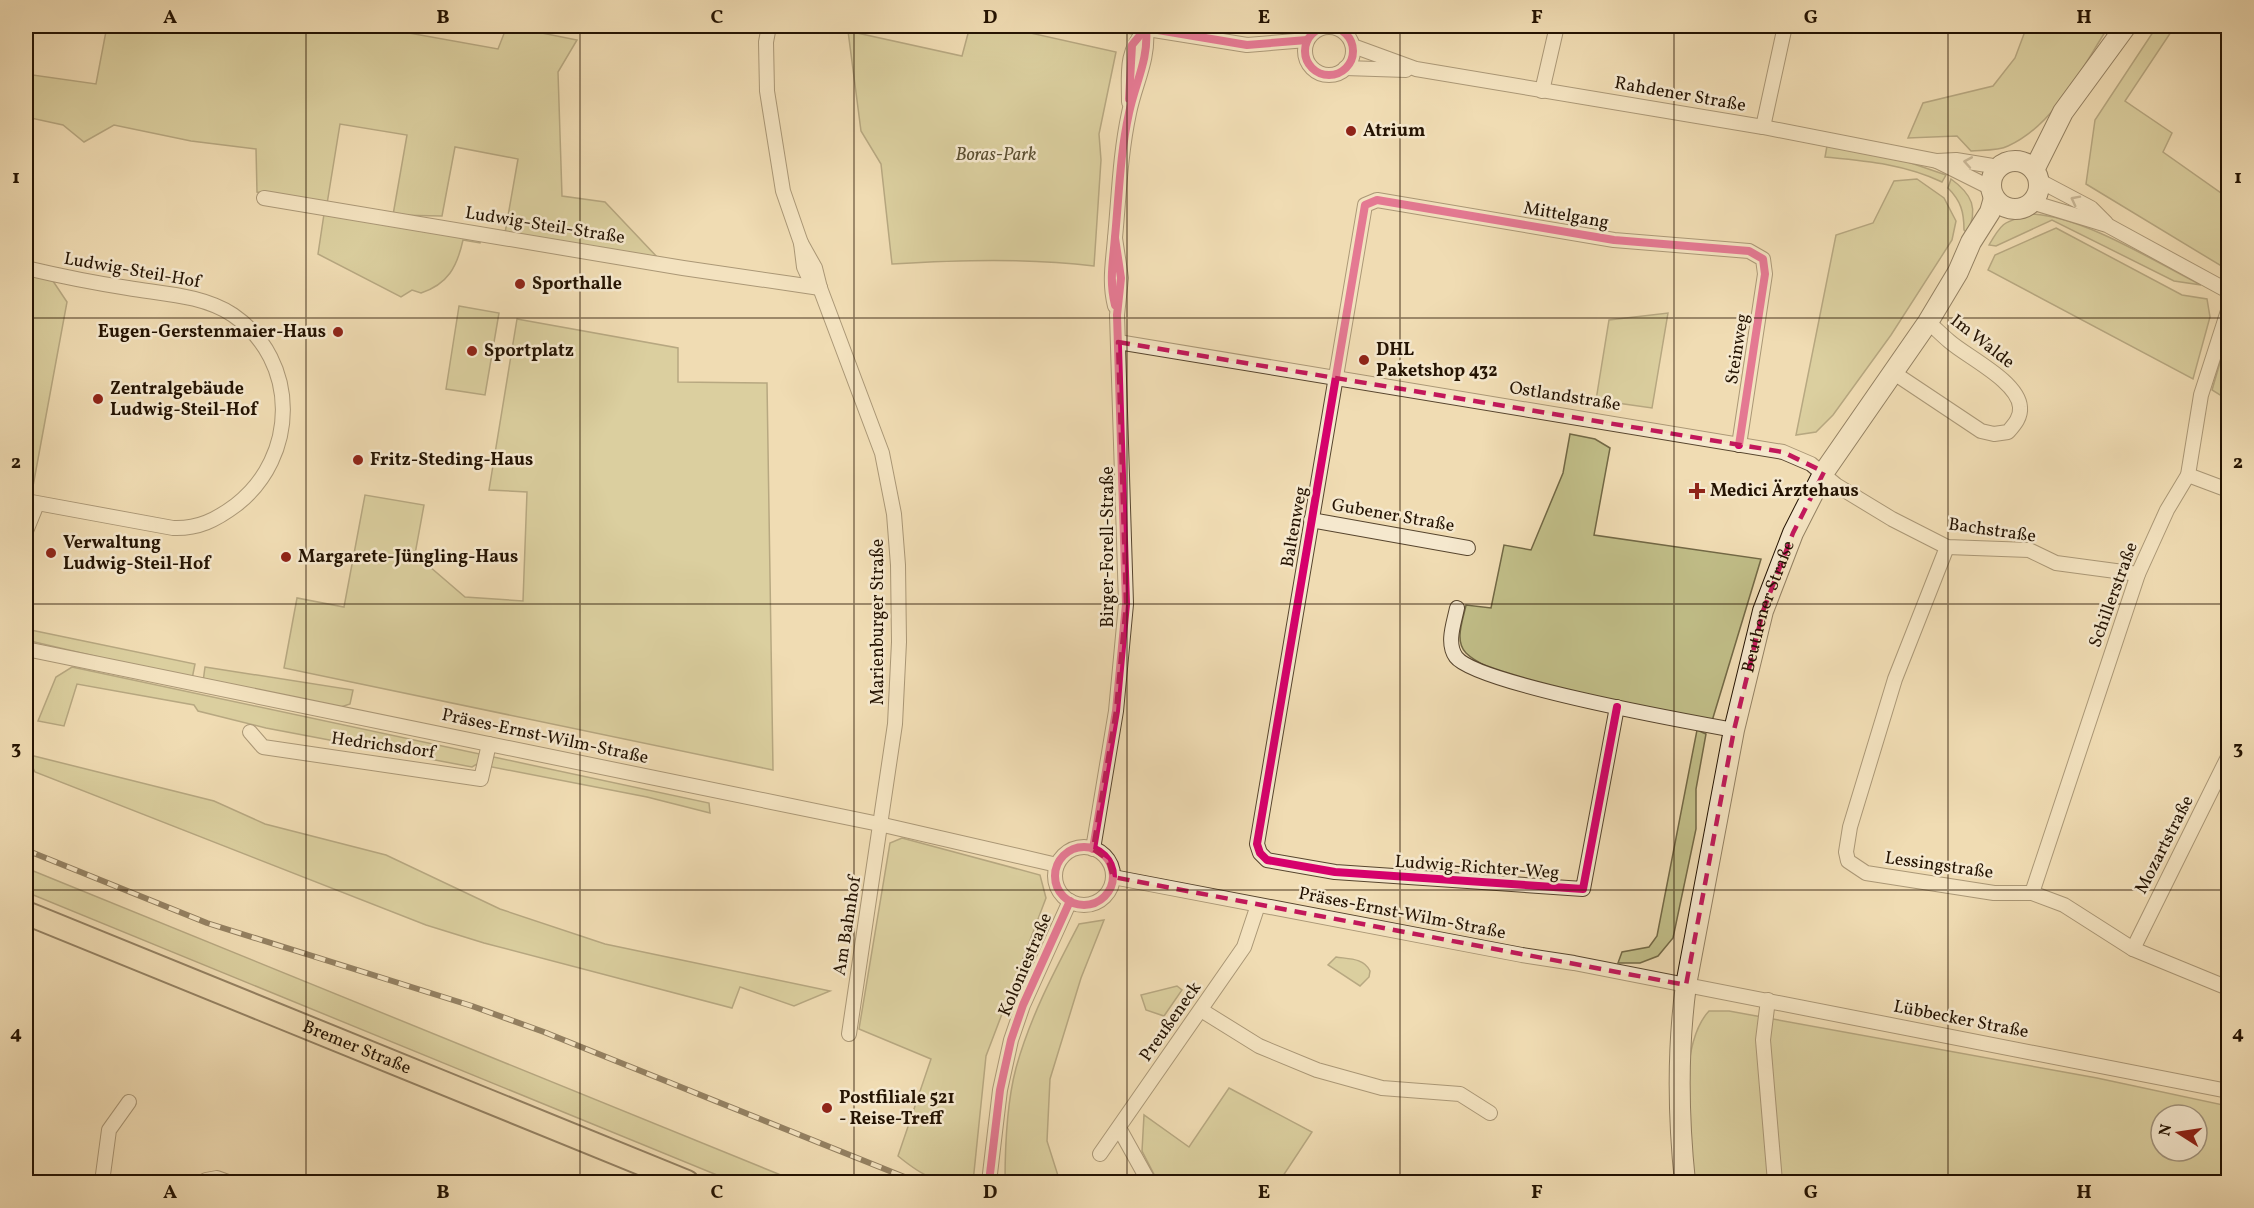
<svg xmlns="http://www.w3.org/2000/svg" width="2254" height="1208" font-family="Vollkorn,serif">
<rect width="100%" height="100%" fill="#f0dcb3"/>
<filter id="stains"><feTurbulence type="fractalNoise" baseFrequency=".00333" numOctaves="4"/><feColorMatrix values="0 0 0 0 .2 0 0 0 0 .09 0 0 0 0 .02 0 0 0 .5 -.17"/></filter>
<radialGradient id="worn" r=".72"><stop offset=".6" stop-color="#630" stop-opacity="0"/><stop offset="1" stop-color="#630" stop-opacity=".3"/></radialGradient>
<g fill="#c1be88" stroke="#726845" stroke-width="1.5" fill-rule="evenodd">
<path d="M 107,26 L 370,26 L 498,49 L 507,26 L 577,40 L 558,72 L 562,196 L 605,202 L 659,259 L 505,233 L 518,159 L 455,147 L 442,216 L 393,215 L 407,135 L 340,124 L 327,204 L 257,192 L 256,149 L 191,141 L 114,125 L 84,142 L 63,125 L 26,117 L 26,74 L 96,84 Z"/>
<path d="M 970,26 L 999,26 L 1116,52 L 1099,134 L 1101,160 L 1094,266 C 1026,258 960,260 892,264 L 881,164 L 861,131 L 848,31 L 962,56 Z"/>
<path d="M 2027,26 L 2109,26 C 2082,67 2055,125 2008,146 C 1998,151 1982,150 1971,151 L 1957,136 L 1908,138 L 1923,103 L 1993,86 L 2015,58 Z"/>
<path d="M 2157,26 L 2175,26 L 2125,101 L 2172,133 L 2163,152 L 2228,198 L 2228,270 L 2086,184 L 2095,120 Z"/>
<path d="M 1827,146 L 1908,162 L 1946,175 L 1942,182 C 1904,164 1866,161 1825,157 Z"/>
<path d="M 1917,179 L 1944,198 L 1956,221 L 1952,240 L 1891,335 L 1833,415 L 1816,432 L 1796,435 L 1836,235 L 1873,223 L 1894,181 Z"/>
<path d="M 1951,179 C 1972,194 1979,209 1967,233 L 1964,230 C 1964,212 1961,201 1948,188 Z"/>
<path d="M 324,214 L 481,236 L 480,243 L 463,240 C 457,267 448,284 421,293 L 412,290 L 401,297 L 318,254 Z"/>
<path d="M 2033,214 C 2087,218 2153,261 2201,285 L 2174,281 L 2052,220 L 1996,246 L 1989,245 C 2005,217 2006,223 2033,214 Z"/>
<path d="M 2056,228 L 2182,295 L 2207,299 L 2210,317 L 2193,379 L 1988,270 L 1995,255 Z"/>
<path d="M 26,273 L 51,278 L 67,302 L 31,497 L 26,496 Z"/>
<path d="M 459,306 L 499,313 L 485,395 L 446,389 Z"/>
<path d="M 1668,313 L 1652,408 L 1596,400 L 1609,320 Z"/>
<path d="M 517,319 L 678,348 L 678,382 L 767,383 L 773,770 L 284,668 L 297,598 L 344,607 L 365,495 L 424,505 L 415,554 L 465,597 L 523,601 L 527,492 L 489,490 Z"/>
<path d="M 2228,335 L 2228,400 L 2212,390 Z"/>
<path d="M 1570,434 L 1595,439 L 1610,448 L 1594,535 L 1761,559 L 1712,721 C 1660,710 1499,686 1466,653 C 1454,641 1463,620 1466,605 L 1491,608 L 1504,545 L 1531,550 L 1563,473 Z"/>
<path d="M 26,629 L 195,664 L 192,679 L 26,640 Z"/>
<path d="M 72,667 L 709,803 L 710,813 L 647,797 L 477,764 L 472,767 L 266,728 L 198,711 L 194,705 L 77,684 L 64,726 L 38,721 L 56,677 Z"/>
<path d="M 205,667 L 353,690 L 350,704 L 341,707 L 203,682 Z"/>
<path d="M 1697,730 L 1706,734 L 1696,789 L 1696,829 L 1673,938 L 1658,956 L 1640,963 L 1618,963 L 1622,952 L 1649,947 L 1657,936 Z"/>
<path d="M 26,754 L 214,801 L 265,824 L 386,855 L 500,909 L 605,944 L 830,991 L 794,1006 L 740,987 L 732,1008 L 484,943 L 426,925 L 35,772 Z"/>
<path d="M 902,838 L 1040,875 L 1046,898 L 986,1056 L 973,1182 C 937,1183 926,1179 898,1156 L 931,1059 L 859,1029 L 890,843 Z"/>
<path d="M 26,868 L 798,1182 L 734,1182 L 26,892 Z"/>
<path d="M 1104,920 L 1081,978 L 1050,1079 L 1047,1141 L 1060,1182 L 1005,1182 C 1005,1147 1007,1102 1016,1068 C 1030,1017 1055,970 1079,924 Z"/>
<path d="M 1336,957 C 1349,959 1364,958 1370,971 L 1369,977 L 1360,986 L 1328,965 Z"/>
<path d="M 1177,986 L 1182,990 L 1164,1016 L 1146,1010 L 1141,995 Z"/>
<path d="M 1709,1011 L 1729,1011 L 2097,1078 L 2228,1106 L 2228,1182 L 1690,1182 C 1688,1137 1677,1045 1709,1011 ZM 2161,1115 L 2197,1115 L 2197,1151 L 2161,1151 Z"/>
<path d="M 1229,1088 L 1312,1132 L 1279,1182 L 1158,1182 L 1142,1151 L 1144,1115 L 1189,1147 Z"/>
</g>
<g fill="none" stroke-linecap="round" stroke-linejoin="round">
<g stroke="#57452e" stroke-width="16">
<g id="street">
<path d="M 769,26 L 766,42 L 767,91 L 783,191 L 801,243 L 804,267 L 809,278 L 820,288"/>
<path d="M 1129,26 L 1247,45 L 1307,40"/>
<circle cx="1329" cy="51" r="24"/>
<path d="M 1353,46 L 1416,69 L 1763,127 L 1937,161 L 1956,160 L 1999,167"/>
<path d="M 1345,68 L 1406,70"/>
<path d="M 1542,91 L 1557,26"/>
<path d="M 1129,102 C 1129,71 1125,54 1146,28"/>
<path d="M 1763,127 L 1785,26"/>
<path d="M 1937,161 L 1991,188"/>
<path d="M 2038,180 L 2091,208 L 2106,223"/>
<path d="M 264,198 L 683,268 L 820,288"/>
<path d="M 2031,202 L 2107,225 L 2228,291"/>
<path d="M 801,243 L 815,268 L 820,288 L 882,453 L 894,514 L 898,565 L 899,642 L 895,724 L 849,1034"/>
<path d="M 26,268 C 60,276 94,283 128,288 C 163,294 203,295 233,315 C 300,361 298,457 236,505 C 216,520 198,529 173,528 L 26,501"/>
<path d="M 1115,306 C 1109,282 1113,263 1115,238 C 1119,196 1120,155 1129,113 C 1135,83 1149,60 1146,28"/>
<path d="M 1118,342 L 1783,452 L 1811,464 L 1836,485 L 1892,519 L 1947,547 L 2029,550 L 2056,563 L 2138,574"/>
<path d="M 1894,373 L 1981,431 L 1994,434 L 2008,432 C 2015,424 2021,417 2020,407 C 2018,381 1967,357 1949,341 C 1942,335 1935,328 1928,322"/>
<path d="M 2188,475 L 2228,490"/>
<path d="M 1311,520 L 1468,548"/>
<path d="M 26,531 L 37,504"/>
<path d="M 1947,547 L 1895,679 L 1850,827 L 1846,852 L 1848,861 L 1866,873 L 1994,893 L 2032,893 L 2064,905 L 2133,949 L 2228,988"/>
<path d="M 1457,608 C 1454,623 1446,643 1456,657 C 1476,684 1690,722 1734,730"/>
<path d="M 26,649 L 879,824 L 1057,865"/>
<path d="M 1617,707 L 1583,889 L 1335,872 L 1267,860 L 1260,853 L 1257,844 L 1365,205 L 1377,200 L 1614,240 L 1749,251 L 1763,259 L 1765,274 L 1739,445"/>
<path d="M 250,732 L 263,747 L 481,779 L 489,744"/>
<circle cx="1084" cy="876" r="29"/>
<path d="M 1093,849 L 1116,711 L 1126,604 L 1117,315 L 1121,278 L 1115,238"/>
<path d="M 1113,877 L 1522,955 L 1574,963 L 2228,1091"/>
<path d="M 2032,893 L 2138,574 L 2167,510 L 2188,475 L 2201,395 L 2228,311"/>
<path d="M 2133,949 L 2228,757"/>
<path d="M 1768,1000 L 1763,1040 L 1775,1182"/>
<path d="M 1201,1010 L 1259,1046 L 1317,1070 L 1382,1088 L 1460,1094 L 1490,1113"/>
<path d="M 1119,1128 L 1149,1182"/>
<path d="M 1100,1154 L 1244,947 L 1258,905"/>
<path d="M 102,1182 L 109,1130 L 129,1102"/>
<path d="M 204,1182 L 206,1180 L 217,1178 L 228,1182"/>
<path d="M 989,1182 L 1000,1090 L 1011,1040 L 1023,1005 L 1070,901"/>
</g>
</g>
<g stroke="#241302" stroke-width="22">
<g id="secondary">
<circle cx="2015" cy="185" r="24"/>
<path d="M 2034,170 L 2063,112 L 2126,26"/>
<path id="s1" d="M 1685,1182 C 1678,1115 1677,1052 1686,985 L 1734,730 L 1763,611 L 1793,533 L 1824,472 L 1928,322 L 1958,272 L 1971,242 L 1990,212 L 1994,198"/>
</g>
</g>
<g stroke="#241302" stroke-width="26">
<g id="primary">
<path id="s2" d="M 26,913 L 687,1182"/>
</g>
</g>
<use href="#street" stroke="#f5e8ce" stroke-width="14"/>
<use href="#secondary" stroke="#f5e8ce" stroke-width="20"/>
<use href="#primary" stroke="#f0dcb3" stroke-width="22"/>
<g stroke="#241302" stroke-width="6">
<path id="rail" d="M 26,850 L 207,923 L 472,1006 L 544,1032 L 917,1182"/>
</g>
<use href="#rail" stroke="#f5e8ce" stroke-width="4" stroke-dasharray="11" stroke-linecap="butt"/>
<g stroke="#f5e8ce" stroke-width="11">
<g id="cycleway">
<circle cx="1329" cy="51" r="24"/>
<path d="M 1146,28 L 1247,45 L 1307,40"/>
<path d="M 1129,99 L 1132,45 L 1146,28"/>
<path d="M 1115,305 C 1109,281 1113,262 1115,237 C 1119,195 1120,154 1129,113 C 1135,83 1149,60 1146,28"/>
<path d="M 1617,707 L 1583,889 L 1335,872 L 1267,860 L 1260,853 L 1257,844 L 1365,205 L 1377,200 L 1614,240 L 1749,251 L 1763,259 L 1765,274 L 1739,445"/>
<circle cx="1084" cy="876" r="29"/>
<path d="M 1093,849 L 1116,711 L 1126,604 L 1117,315 L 1121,278 L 1115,238"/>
<path d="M 989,1182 L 1000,1090 L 1011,1040 L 1023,1005 L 1070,901"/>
</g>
</g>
<use href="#cycleway" stroke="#d6006c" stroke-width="8"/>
</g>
<defs><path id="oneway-chevron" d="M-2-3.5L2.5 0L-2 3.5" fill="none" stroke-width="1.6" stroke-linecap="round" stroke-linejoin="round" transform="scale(1.5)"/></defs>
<g stroke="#978872">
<use href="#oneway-chevron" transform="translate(1968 162) rotate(-170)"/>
<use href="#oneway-chevron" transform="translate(2075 200) rotate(-153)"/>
</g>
<path d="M0 0H2254V1208H0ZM 1118,342 L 1783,452 L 1824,472 L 1793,533 L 1763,611 L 1734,730 L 1686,985 L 1113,877 L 1108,860 L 1093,849 L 1116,711 L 1126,604 Z" fill="#f0dcb3" fill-opacity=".55" fill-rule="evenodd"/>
<path fill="none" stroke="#c2185b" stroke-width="4.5" stroke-dasharray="12 8" stroke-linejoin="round" d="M 1118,342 L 1783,452 L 1824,472 L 1793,533 L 1763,611 L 1734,730 L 1686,985 L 1113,877 L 1108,860 L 1093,849 L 1116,711 L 1126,604 Z"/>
<path fill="none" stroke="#241302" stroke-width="1.5" stroke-opacity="0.55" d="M 306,26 L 306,1182M 580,26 L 580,1182M 854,26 L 854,1182M 1127,26 L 1127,1182M 1400,26 L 1400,1182M 1674,26 L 1674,1182M 1948,26 L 1948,1182M 26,318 L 2228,318M 26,604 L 2228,604M 26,890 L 2228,890"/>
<g fill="#8f2418" stroke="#f5e8ce" stroke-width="2">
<circle cx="1351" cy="131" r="6"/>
<circle cx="520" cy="284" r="6"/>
<circle cx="338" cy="332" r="6"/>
<circle cx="472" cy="351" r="6"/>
<circle cx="1364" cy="360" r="6"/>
<circle cx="98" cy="399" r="6"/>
<circle cx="358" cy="460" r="6"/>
<path d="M1694 482h6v6h6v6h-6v6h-6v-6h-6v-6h6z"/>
<circle cx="51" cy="553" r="6"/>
<circle cx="286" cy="557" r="6"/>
<circle cx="827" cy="1108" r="6"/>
</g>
<g text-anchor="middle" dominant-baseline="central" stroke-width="5" stroke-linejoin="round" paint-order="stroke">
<g font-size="18" fill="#241302" stroke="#f5e8ce">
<text transform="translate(1680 95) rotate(10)">Rahdener Straße</text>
<text transform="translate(1566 216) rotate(10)">Mittelgang</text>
<text transform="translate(545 226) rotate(9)">Ludwig-Steil-Straße</text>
<text transform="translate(132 271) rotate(10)">Ludwig-Steil-Hof</text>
<text transform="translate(1982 342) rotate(38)">Im Walde</text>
<text transform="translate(1738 349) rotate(-81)">Steinweg</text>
<text transform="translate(1565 397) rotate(9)">Ostlandstraße</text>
<text transform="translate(1393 516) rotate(10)">Gubener Straße</text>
<text transform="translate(1295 527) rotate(-80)">Baltenweg</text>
<text transform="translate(1992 531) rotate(8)">Bachstraße</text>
<text transform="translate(1108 547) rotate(-90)">Birger-Forell-Straße</text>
<text transform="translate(2114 595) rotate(-70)">Schillerstraße</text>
<text stroke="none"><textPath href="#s1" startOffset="585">Beuthener Straße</textPath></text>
<text transform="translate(878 622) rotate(-90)">Marienburger Straße</text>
<text transform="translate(545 737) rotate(12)">Präses-Ernst-Wilm-Straße</text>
<text transform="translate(383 746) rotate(8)">Hedrichsdorf</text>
<text transform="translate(2165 845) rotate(-63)">Mozartstraße</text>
<text transform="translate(1939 866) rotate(8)">Lessingstraße</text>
<text transform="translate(1477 868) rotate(4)">Ludwig-Richter-Weg</text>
<text transform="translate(1402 914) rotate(11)">Präses-Ernst-Wilm-Straße</text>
<text transform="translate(848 926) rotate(-81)">Am Bahnhof</text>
<text transform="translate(1026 965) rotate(-67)">Koloniestraße</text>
<text transform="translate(1961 1020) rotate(11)">Lübbecker Straße</text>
<text transform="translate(1171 1022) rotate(-55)">Preußeneck</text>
<text stroke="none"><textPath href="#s2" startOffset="357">Bremer Straße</textPath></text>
</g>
<g font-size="18" font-weight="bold" fill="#241302" stroke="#f5e8ce" text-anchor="start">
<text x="1363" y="131">Atrium</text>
<text x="532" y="284">Sporthalle</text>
<text x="326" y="332" text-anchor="end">Eugen-Gerstenmaier-Haus</text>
<text x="1376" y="350">DHL<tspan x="1376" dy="21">Paketshop 432</tspan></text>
<text x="484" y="351">Sportplatz</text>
<text x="110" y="389">Zentralgebäude<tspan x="110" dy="21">Ludwig-Steil-Hof</tspan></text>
<text x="370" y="460">Fritz-Steding-Haus</text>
<text x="1710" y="491">Medici Ärztehaus</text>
<text x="63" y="543">Verwaltung<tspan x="63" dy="21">Ludwig-Steil-Hof</tspan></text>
<text x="298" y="557">Margarete-Jüngling-Haus</text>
<text x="839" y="1098">Postfiliale 521<tspan x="839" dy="21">- Reise-Treff</tspan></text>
</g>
<g font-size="18" font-style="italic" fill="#5b4f31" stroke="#f5e8ce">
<text x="996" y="155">Boras-Park</text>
</g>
</g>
<rect width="2254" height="1208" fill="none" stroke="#f0dcb3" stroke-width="66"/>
<g transform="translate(2179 1133) rotate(282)"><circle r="28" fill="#f5e8ce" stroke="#a1937c" stroke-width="1.5"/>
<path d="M0-4.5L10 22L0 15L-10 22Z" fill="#8f2418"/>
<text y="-9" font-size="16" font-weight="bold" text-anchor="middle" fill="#241302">N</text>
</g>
<rect x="33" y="33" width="2188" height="1142" fill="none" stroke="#241302" stroke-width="2"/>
<g font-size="20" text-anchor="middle" font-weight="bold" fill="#241302">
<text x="170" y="23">A</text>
<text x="443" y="23">B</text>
<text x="717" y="23">C</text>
<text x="990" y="23">D</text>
<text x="1264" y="23">E</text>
<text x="1537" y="23">F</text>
<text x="1811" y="23">G</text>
<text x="2084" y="23">H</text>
<text x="16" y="183">1</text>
<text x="2238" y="183">1</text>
<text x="16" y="468">2</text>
<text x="2238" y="468">2</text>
<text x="16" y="754">3</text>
<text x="2238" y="754">3</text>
<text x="16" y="1039">4</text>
<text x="2238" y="1039">4</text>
<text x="170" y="1198">A</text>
<text x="443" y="1198">B</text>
<text x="717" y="1198">C</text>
<text x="990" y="1198">D</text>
<text x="1264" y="1198">E</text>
<text x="1537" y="1198">F</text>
<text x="1811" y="1198">G</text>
<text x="2084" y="1198">H</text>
</g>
<rect width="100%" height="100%" filter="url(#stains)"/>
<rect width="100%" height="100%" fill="url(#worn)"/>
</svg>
